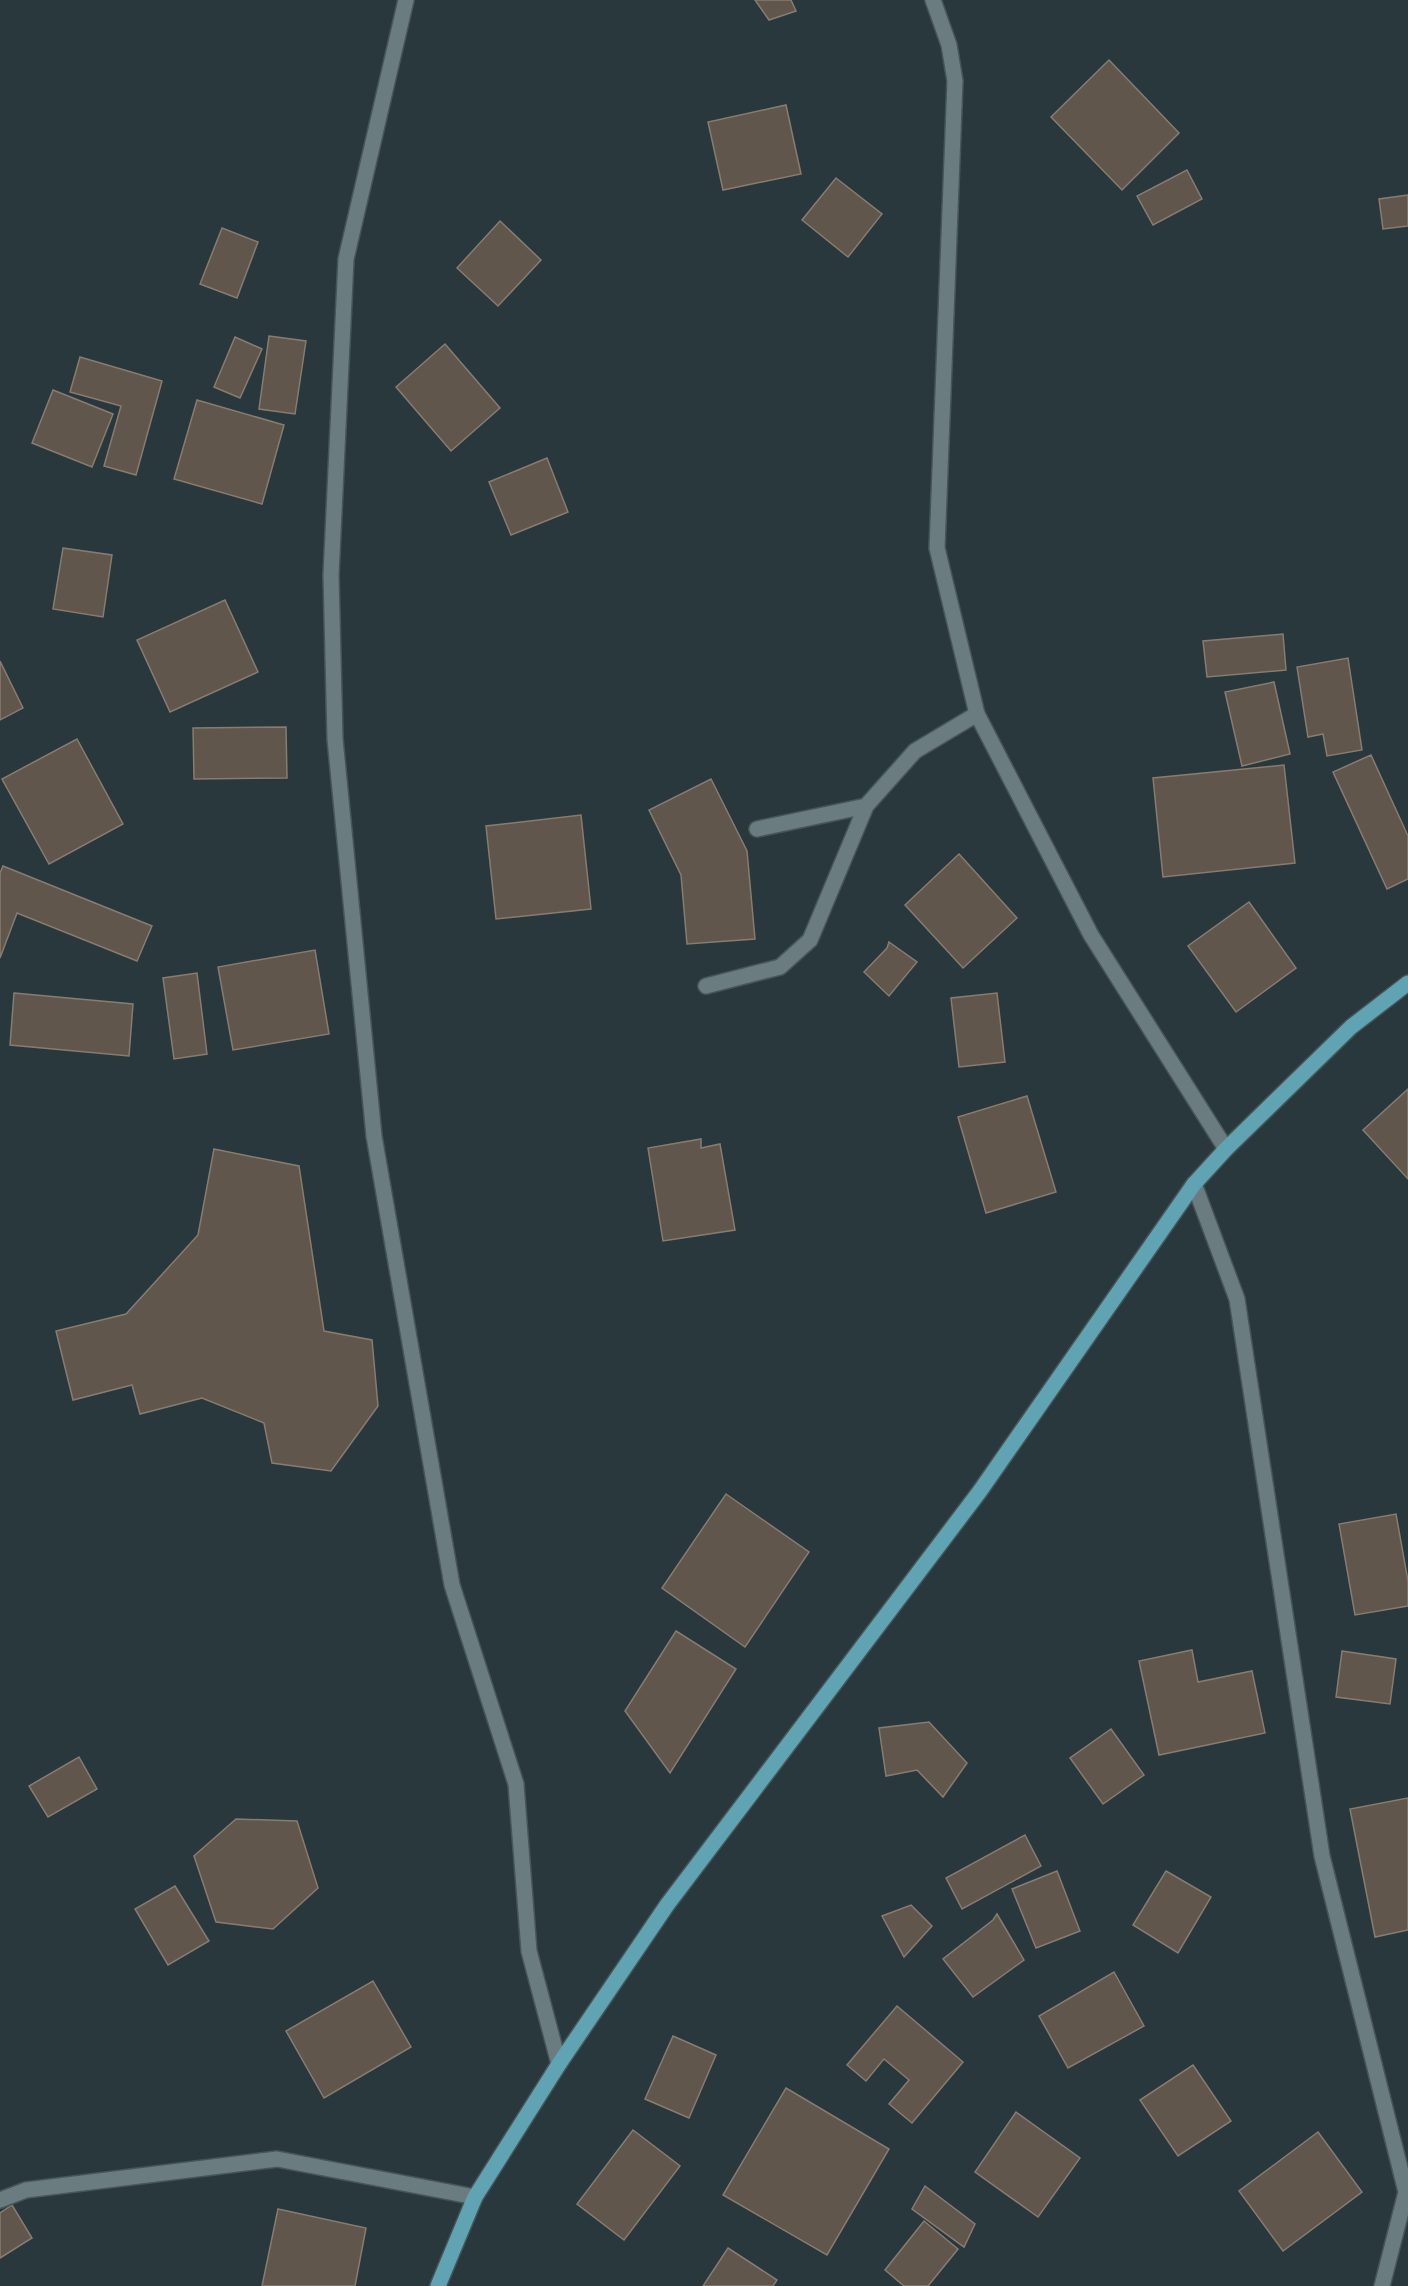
<svg xmlns="http://www.w3.org/2000/svg" width="1408" height="2286" font-family="'PT Sans Narrow',sans-serif">
<rect width="100%" height="100%" fill="#28383c"/>
<g fill="#61564b" stroke="#887c71" stroke-width="1.5">
<path d="M 755,0 L 791,0 L 796,11 L 769,20 Z"/>
<path d="M 1109,60 L 1179,133 L 1122,190 L 1051,117 Z"/>
<path d="M 786,105 L 801,174 L 723,190 L 708,122 Z"/>
<path d="M 1187,170 L 1202,199 L 1153,225 L 1137,196 Z"/>
<path d="M 836,178 L 882,214 L 848,257 L 802,220 Z"/>
<path d="M 1408,195 L 1408,226 L 1383,229 L 1379,199 Z"/>
<path d="M 500,221 L 541,260 L 498,306 L 457,268 Z"/>
<path d="M 222,228 L 258,242 L 237,298 L 200,284 Z"/>
<path d="M 269,336 L 306,341 L 295,414 L 259,409 Z"/>
<path d="M 235,337 L 262,349 L 240,398 L 214,387 Z"/>
<path d="M 445,344 L 500,408 L 451,451 L 396,387 Z"/>
<path d="M 80,357 L 162,381 L 136,475 L 104,466 L 121,406 L 70,392 Z"/>
<path d="M 53,390 L 113,414 L 92,467 L 32,443 Z"/>
<path d="M 197,400 L 284,425 L 262,504 L 174,479 Z"/>
<path d="M 547,458 L 568,512 L 511,535 L 489,482 Z"/>
<path d="M 63,548 L 112,555 L 103,617 L 53,609 Z"/>
<path d="M 225,600 L 258,672 L 170,712 L 137,640 Z"/>
<path d="M 1283,634 L 1286,670 L 1207,677 L 1203,641 Z"/>
<path d="M 1348,658 L 1362,750 L 1327,756 L 1323,734 L 1308,737 L 1297,667 Z"/>
<path d="M 0,661 L 23,708 L 0,720 Z"/>
<path d="M 1274,682 L 1290,754 L 1242,766 L 1225,692 Z"/>
<path d="M 286,727 L 287,778 L 194,779 L 193,728 Z"/>
<path d="M 77,739 L 123,824 L 49,864 L 2,779 Z"/>
<path d="M 1371,755 L 1408,836 L 1408,879 L 1387,889 L 1333,772 Z"/>
<path d="M 1284,765 L 1295,863 L 1163,877 L 1153,778 Z"/>
<path d="M 711,779 L 747,851 L 755,939 L 687,944 L 681,875 L 649,810 Z"/>
<path d="M 581,815 L 591,909 L 496,919 L 486,826 Z"/>
<path d="M 959,854 L 1017,918 L 963,968 L 905,905 Z"/>
<path d="M 3,866 L 152,926 L 137,961 L 17,913 L 0,958 L 0,873 Z"/>
<path d="M 1249,902 L 1296,968 L 1236,1012 L 1188,946 Z"/>
<path d="M 889,942 L 917,962 L 889,996 L 864,972 L 887,948 Z"/>
<path d="M 315,950 L 329,1034 L 233,1050 L 218,967 Z"/>
<path d="M 197,973 L 207,1054 L 174,1059 L 163,978 Z"/>
<path d="M 14,993 L 133,1004 L 129,1056 L 10,1045 Z"/>
<path d="M 997,993 L 1005,1062 L 959,1067 L 951,998 Z"/>
<path d="M 1408,1089 L 1408,1179 L 1363,1130 Z"/>
<path d="M 1027,1096 L 1056,1192 L 986,1213 L 958,1117 Z"/>
<path d="M 701,1139 L 701,1148 L 720,1144 L 735,1230 L 663,1241 L 648,1148 Z"/>
<path d="M 214,1149 L 299,1166 L 324,1331 L 372,1340 L 378,1406 L 331,1471 L 272,1463 L 264,1423 L 202,1398 L 140,1414 L 132,1385 L 73,1400 L 56,1331 L 126,1314 L 198,1235 Z"/>
<path d="M 726,1494 L 809,1552 L 745,1647 L 662,1588 Z"/>
<path d="M 1396,1514 L 1408,1581 L 1408,1606 L 1355,1615 L 1339,1524 Z"/>
<path d="M 676,1631 L 736,1669 L 670,1773 L 625,1711 Z"/>
<path d="M 1192,1650 L 1198,1682 L 1252,1671 L 1265,1733 L 1159,1755 L 1139,1661 Z"/>
<path d="M 1342,1651 L 1396,1659 L 1390,1704 L 1336,1697 Z"/>
<path d="M 929,1722 L 967,1763 L 943,1797 L 917,1770 L 886,1776 L 879,1728 Z"/>
<path d="M 1111,1729 L 1144,1775 L 1103,1804 L 1070,1758 Z"/>
<path d="M 79,1757 L 97,1789 L 48,1817 L 29,1786 Z"/>
<path d="M 1408,1798 L 1408,1930 L 1375,1937 L 1350,1809 Z"/>
<path d="M 236,1819 L 297,1821 L 318,1888 L 273,1929 L 216,1922 L 194,1856 Z"/>
<path d="M 1025,1835 L 1041,1866 L 962,1909 L 946,1878 Z"/>
<path d="M 1057,1871 L 1080,1931 L 1036,1948 L 1012,1889 Z"/>
<path d="M 1166,1871 L 1211,1897 L 1178,1953 L 1133,1925 Z"/>
<path d="M 175,1886 L 209,1941 L 168,1965 L 135,1909 Z"/>
<path d="M 911,1905 L 932,1926 L 904,1957 L 882,1916 Z"/>
<path d="M 997,1914 L 1024,1960 L 973,1997 L 943,1959 L 993,1920 Z"/>
<path d="M 1114,1972 L 1144,2026 L 1068,2068 L 1039,2016 Z"/>
<path d="M 373,1981 L 411,2047 L 324,2098 L 286,2031 Z"/>
<path d="M 897,2006 L 963,2062 L 912,2123 L 889,2104 L 909,2080 L 884,2059 L 866,2081 L 847,2065 Z"/>
<path d="M 673,2036 L 716,2055 L 689,2118 L 645,2099 Z"/>
<path d="M 1193,2065 L 1231,2121 L 1178,2156 L 1140,2100 Z"/>
<path d="M 786,2088 L 889,2149 L 827,2255 L 723,2195 Z"/>
<path d="M 1016,2112 L 1080,2158 L 1038,2217 L 975,2172 Z"/>
<path d="M 633,2130 L 680,2166 L 624,2240 L 577,2204 Z"/>
<path d="M 1318,2132 L 1362,2192 L 1283,2251 L 1239,2191 Z"/>
<path d="M 925,2186 L 975,2224 L 964,2247 L 912,2209 Z"/>
<path d="M 12,2205 L 32,2238 L 0,2258 L 0,2213 Z"/>
<path d="M 278,2209 L 366,2228 L 355,2286 L 262,2286 Z"/>
<path d="M 924,2221 L 958,2249 L 928,2286 L 904,2286 L 885,2270 Z"/>
<path d="M 728,2248 L 777,2280 L 773,2286 L 703,2286 Z"/>
</g>
<g fill="none" stroke-linecap="round" stroke-linejoin="round">
<g stroke="#475458" stroke-width="18">
<g id="minor">
<path d="M 406,0 L 346,259 L 331,575 L 335,739 L 374,1136 L 452,1585 L 516,1784 L 529,1951 L 559,2064"/>
<path d="M 933,0 L 949,45 L 955,81 L 937,548 L 977,714 L 1091,935 L 1226,1149"/>
<path d="M 757,829 L 866,806 L 915,751 L 977,714"/>
<path d="M 706,986 L 780,967 L 810,940 L 866,806"/>
<path d="M 1194,1184 L 1237,1299 L 1322,1856 L 1406,2192 L 1382,2286"/>
<path d="M 0,2200 L 26,2190 L 277,2159 L 475,2197"/>
</g>
</g>
<g stroke="#475458" stroke-width="18">
<path id="major" d="M 438,2286 L 475,2197 L 559,2064 L 667,1905 L 980,1491 L 1194,1184 L 1226,1149 L 1351,1027 L 1408,983"/>
</g>
<use href="#minor" stroke="#6a7c80" stroke-width="15"/>
<use href="#major" stroke="#60a4b3" stroke-width="15"/>
</g>
</svg>
